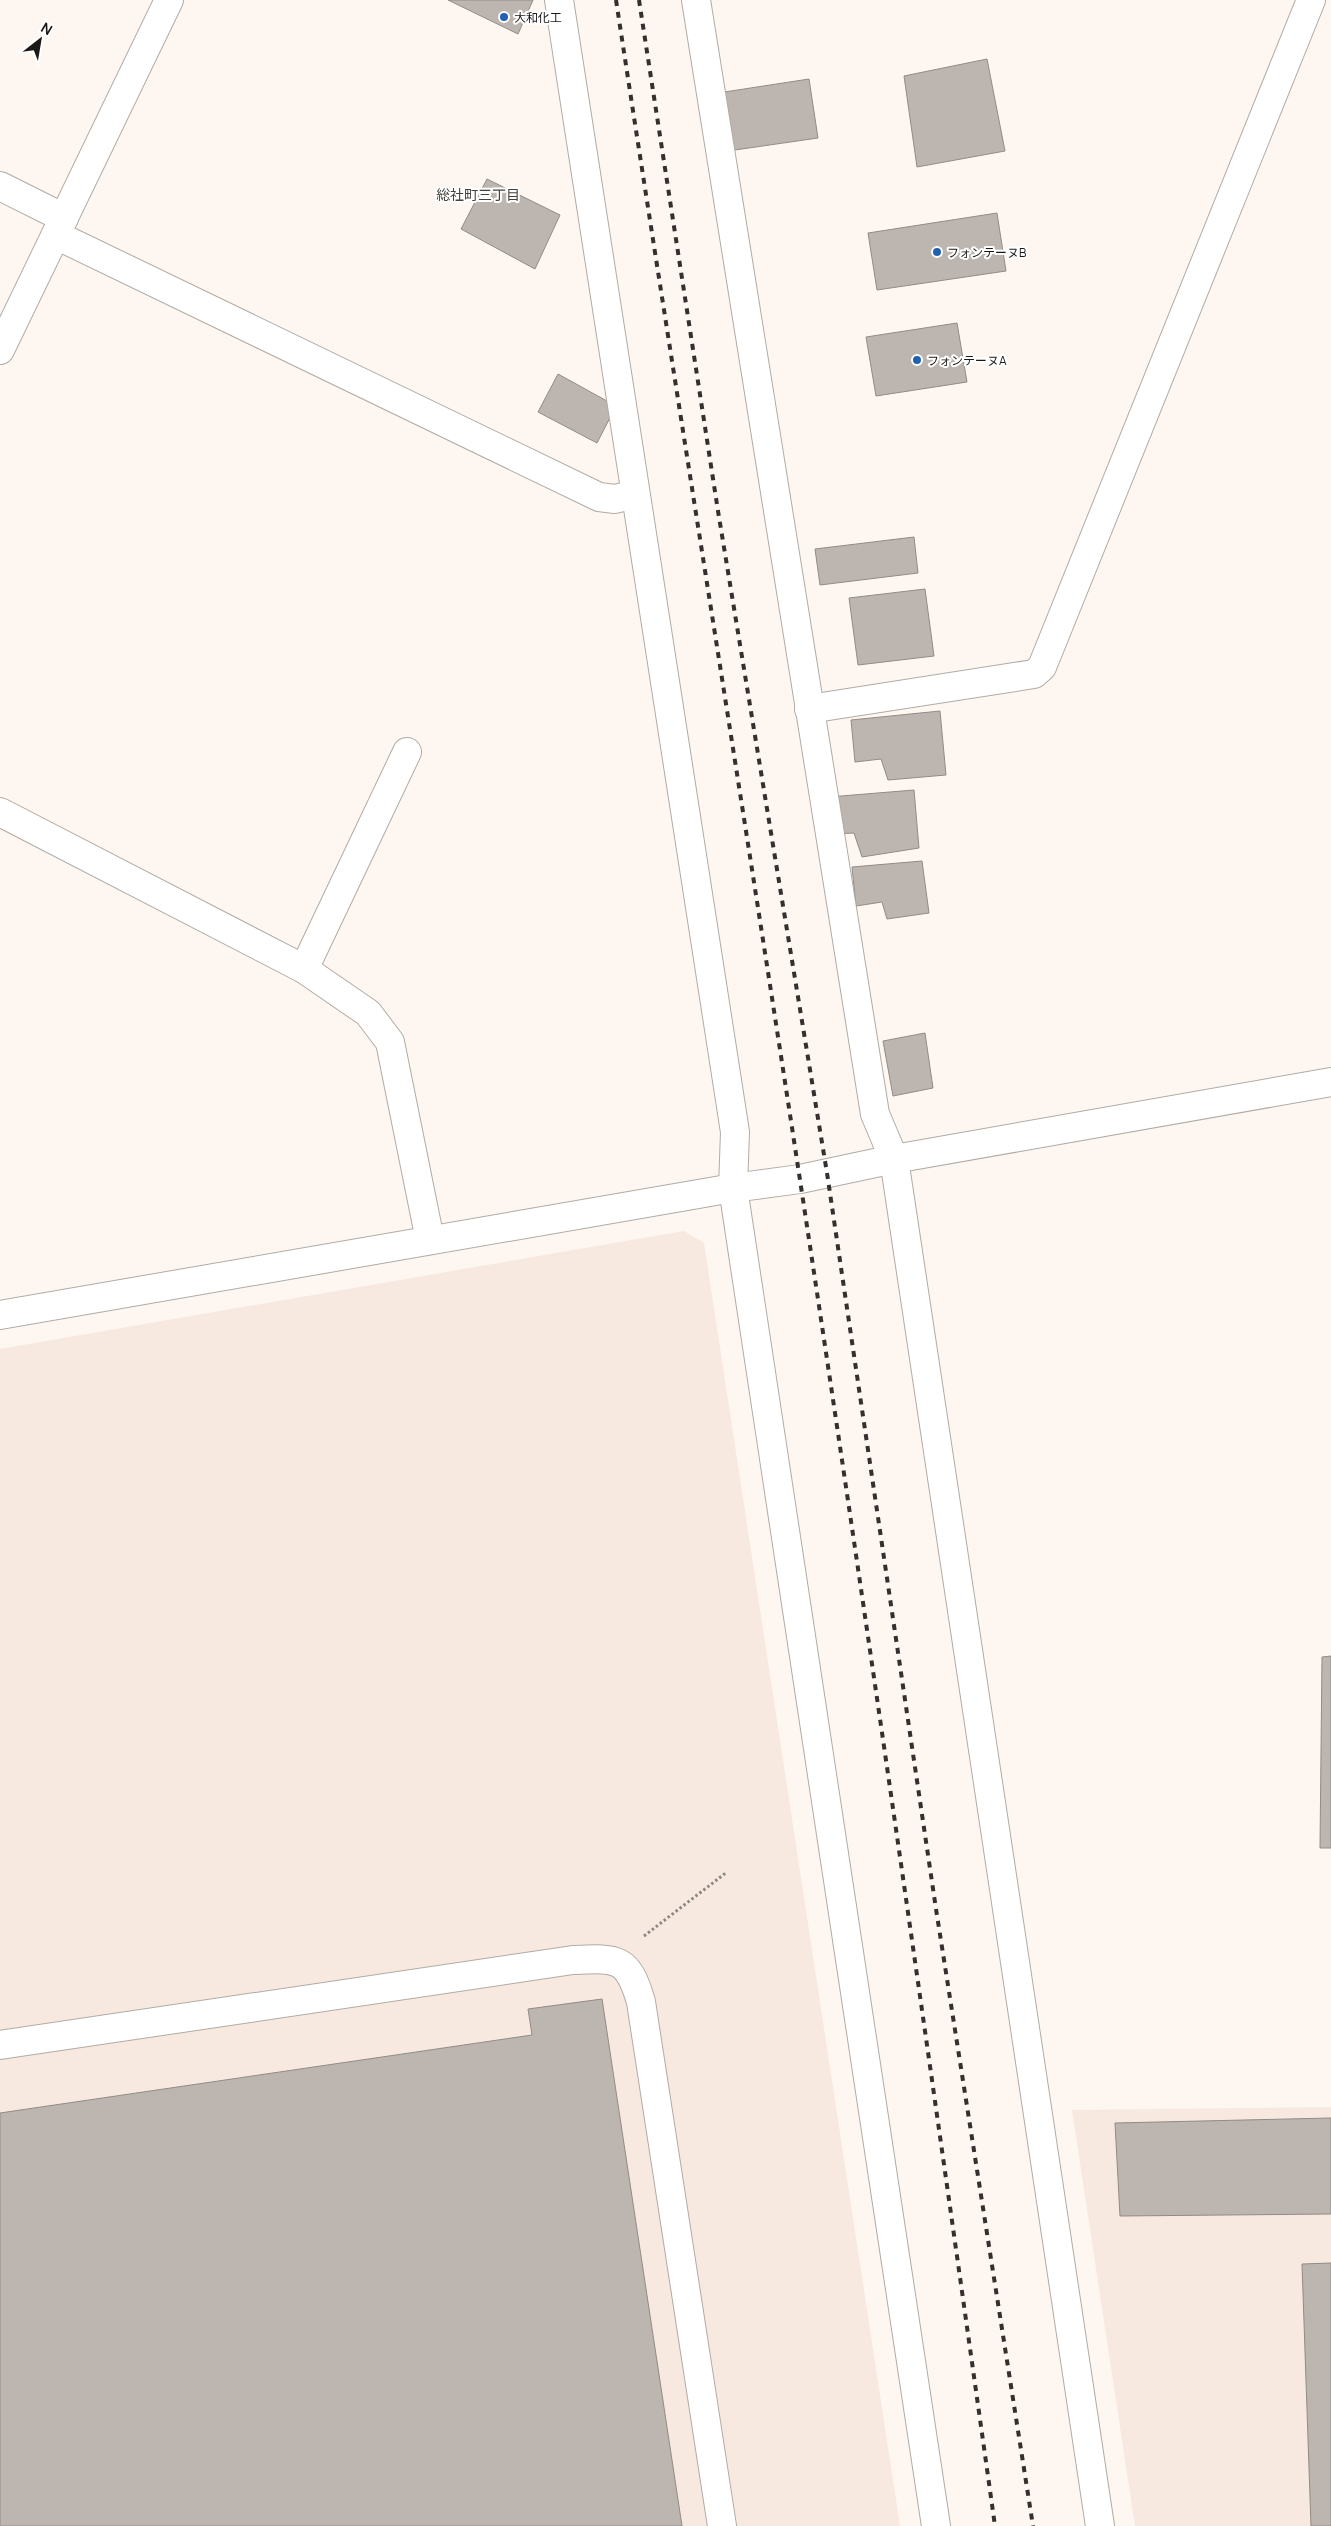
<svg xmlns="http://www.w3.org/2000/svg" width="1331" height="2526" font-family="Manrope,'Noto Sans JP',sans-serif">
<rect width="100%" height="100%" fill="#fef6f1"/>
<g fill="#f7e9df">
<path d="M 684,1231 L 704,1243 L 900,2526 L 0,2526 L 0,1349 Z"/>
<path d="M 1331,2107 L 1331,2526 L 1135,2526 L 1072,2110 Z"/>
</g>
<g fill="#bcb5b0" stroke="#928b86">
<path d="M 448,0 L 533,0 L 518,34 Z"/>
<path d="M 987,59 L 1005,151 L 917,167 L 904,76 Z"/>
<path d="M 809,79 L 818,138 L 728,151 L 718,93 Z"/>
<path d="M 487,179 L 560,215 L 535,269 L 461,229 Z"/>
<path d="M 997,213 L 1006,271 L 877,290 L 868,233 Z"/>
<path d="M 957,323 L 967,382 L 876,396 L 866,337 Z"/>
<path d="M 558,374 L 616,406 L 597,443 L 538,412 Z"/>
<path d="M 914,537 L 918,573 L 820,585 L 815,549 Z"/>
<path d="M 925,589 L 934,656 L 858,665 L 849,598 Z"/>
<path d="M 940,711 L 946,775 L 888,780 L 881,759 L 855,762 L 851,720 Z"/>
<path d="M 914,790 L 919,848 L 862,857 L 854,833 L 834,834 L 829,797 Z"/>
<path d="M 922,861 L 929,913 L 887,919 L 882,902 L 856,906 L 852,867 Z"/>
<path d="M 925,1033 L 933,1088 L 893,1096 L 883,1041 Z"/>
<path d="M 1331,1656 L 1331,1848 L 1320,1848 L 1322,1657 Z"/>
<path d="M 602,1999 L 682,2526 L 0,2526 L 0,2113 L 532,2035 L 528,2009 Z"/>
<path d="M 1331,2118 L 1331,2214 L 1120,2216 L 1115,2123 Z"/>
<path d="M 1331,2263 L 1331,2526 L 1311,2526 L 1302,2264 Z"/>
</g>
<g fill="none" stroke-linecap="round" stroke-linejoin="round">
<g stroke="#b1aba5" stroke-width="30">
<g id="minor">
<path d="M 559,0 L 735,1132 L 733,1188 L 936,2526"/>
<path d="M 696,0 L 875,1114 L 894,1159 L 1100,2526"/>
<path d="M 0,186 L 64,218"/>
<path d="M 56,235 L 599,497 L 615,499 L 635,494"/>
<path d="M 0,350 L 169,0"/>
<path d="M 809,709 L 1034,674 L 1042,667 L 1311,0"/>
<path d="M 0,812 L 304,969 L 368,1013 L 390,1042 L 430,1240"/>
<path d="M 304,969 L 407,752"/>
<path d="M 0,1315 L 733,1188 L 800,1179 L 894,1159 L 1331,1082"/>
<path d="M 0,2045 L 573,1960 C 618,1958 628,1957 641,2002 L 722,2526"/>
</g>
</g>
<path stroke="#8d8784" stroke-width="3" stroke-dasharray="2.5 2.5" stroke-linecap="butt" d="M 644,1936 L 727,1872"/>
<use href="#minor" stroke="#fff" stroke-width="28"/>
<g stroke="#34302f" stroke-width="4" stroke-dasharray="6 6" stroke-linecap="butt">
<path d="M 616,0 C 676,393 740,786 800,1180 C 868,1628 932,2077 995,2526"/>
<path d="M 639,0 L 718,511 L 827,1173 L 936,1909 L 1033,2526"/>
</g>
</g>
<g fill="#2061b2" stroke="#fff" stroke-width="2">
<circle cx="504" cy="17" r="5"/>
<circle cx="937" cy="252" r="5"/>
<circle cx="917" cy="360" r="5"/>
</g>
<g text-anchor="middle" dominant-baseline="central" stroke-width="4" stroke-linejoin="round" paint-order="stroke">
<g font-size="12" fill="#1b1817" stroke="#fff" text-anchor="start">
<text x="514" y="17">大和化工</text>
<text x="947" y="252">フォンテーヌB</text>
<text x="927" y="360">フォンテーヌA</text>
</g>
<g font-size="14" fill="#46413c" stroke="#fff">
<text x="478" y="194">総社町三丁目</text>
</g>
</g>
<g transform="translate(40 40) rotate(31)" stroke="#ffffff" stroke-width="4" paint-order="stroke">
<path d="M0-4L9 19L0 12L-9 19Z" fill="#1b1817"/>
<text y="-8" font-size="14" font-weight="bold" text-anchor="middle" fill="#1b1817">N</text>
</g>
</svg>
